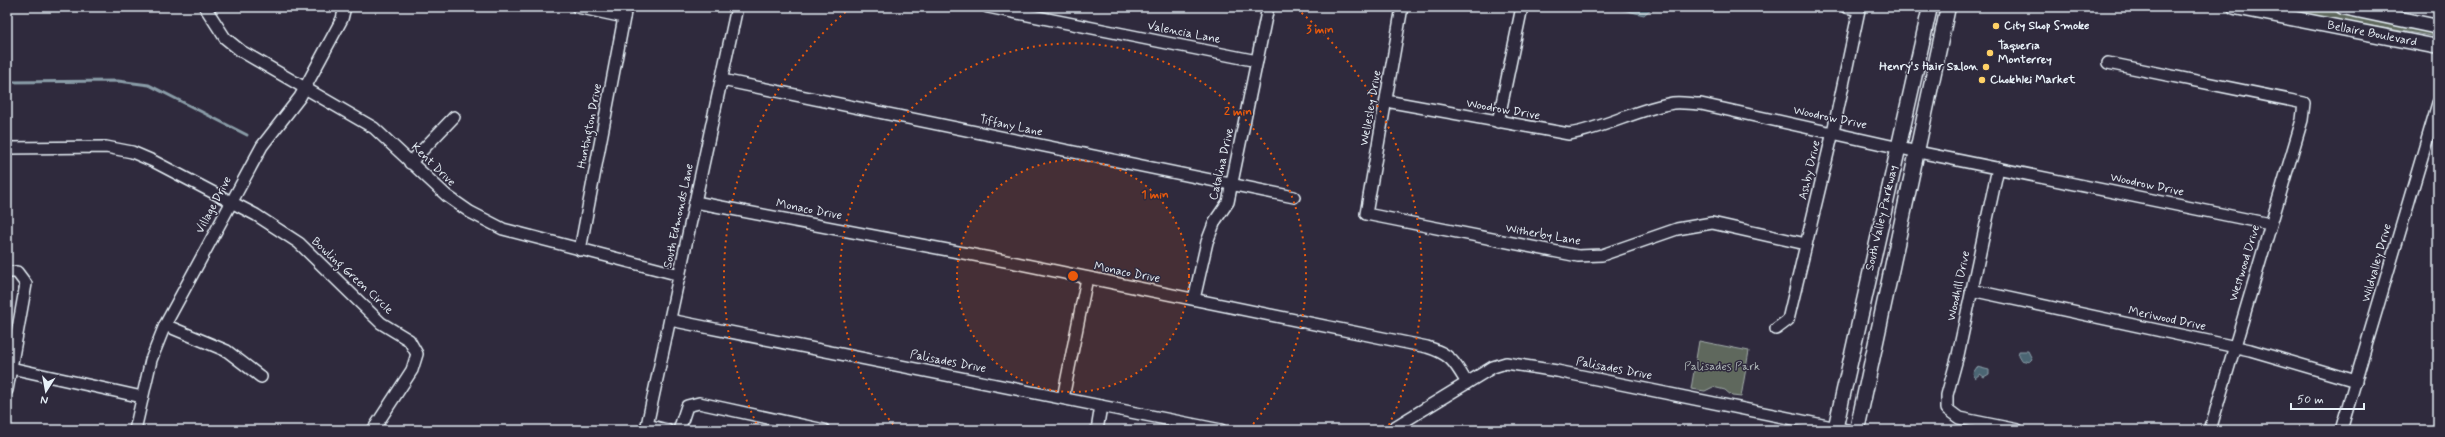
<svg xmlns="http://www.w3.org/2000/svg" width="2445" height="437" font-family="Mynerve,sans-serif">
<rect width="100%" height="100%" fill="#2f2a3d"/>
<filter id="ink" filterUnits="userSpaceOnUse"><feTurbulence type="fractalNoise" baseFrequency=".025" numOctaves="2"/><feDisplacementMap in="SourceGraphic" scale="8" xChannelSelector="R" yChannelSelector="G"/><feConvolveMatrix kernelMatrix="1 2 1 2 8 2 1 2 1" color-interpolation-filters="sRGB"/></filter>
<g filter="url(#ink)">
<g fill="#5e685d" stroke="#a3acaa">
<path d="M 2255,7 L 2312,7 L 2438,33 L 2438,37 Z"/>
<path d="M 1699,341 L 1749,351 L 1741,397 L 1732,396 L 1725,390 L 1713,387 L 1705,391 L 1691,389 Z"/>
</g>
<g fill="#4c6573" stroke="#8a9da8">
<path d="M 1618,7 L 1653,7 L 1644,15 L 1619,9 Z"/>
<path d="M 2019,351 L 2028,351 L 2032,359 L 2029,362 L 2021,360 L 2018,355 Z"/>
<path d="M 1977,367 L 1989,370 L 1989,374 L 1984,377 L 1980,374 L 1975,378 L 1973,373 Z"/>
</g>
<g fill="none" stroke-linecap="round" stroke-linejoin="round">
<path stroke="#8a9da8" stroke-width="3" d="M 7,82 L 118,81 L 149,85 L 247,135"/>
<g stroke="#e8f1f8" stroke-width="14">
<g id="minor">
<path d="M 205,7 L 225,38 L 241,51 L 374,128 L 447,196 L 470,212 L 503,229 L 680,275"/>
<path d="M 577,7 L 624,17"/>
<path d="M 988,7 L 1257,61"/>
<path d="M 1402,7 L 1366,214 L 1578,256 L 1602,255 L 1677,229 L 1712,223 L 1806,244"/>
<path d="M 2108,63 L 2304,103 L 2302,120 L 2210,430"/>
<path d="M 722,80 L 1294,197"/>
<path d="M 1386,101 L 1569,134 C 1605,128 1637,109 1673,103 C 1682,102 1692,104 1701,104 L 1918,152 L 2270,224"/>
<path d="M 1498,122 L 1522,7"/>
<path d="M 7,148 L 106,147 L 132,152 L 153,161 L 256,215 L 299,243 L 381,323 L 409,340 L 417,354 L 412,370 L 373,430"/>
<path d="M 410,163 L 454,117"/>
<path d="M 1998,168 L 1958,355 L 1947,395 L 1947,409 L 1959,418 L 2018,430"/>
<path d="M 695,202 L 1016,263 L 1427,347 C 1451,354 1455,363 1467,383"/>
<path d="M 580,250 L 626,7"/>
<path d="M 7,272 L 17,272 L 26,284 L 7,390"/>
<path d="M 1971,290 L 2250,350 L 2356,381"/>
<path d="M 1194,299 L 1207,242 L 1215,221 L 1228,202 L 1268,7"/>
<path d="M 670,320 L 1221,430"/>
<path d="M 165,325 L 227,351 L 261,377"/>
<path d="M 1776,329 L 1788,320 L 1833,132 L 1859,10 L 1846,7"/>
<path d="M 11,368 L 142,397"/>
<path d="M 1063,398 L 1087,278"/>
<path d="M 647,425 L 667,430"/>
<path d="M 135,430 L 151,360 L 165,325 L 262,146 L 300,97 L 342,19 L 345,7"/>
<path d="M 646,430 L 737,7"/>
<path d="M 679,430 L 687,406 L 699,403 L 824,430"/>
<path d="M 1097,430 L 1101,406"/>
<path d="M 1390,430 L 1493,367 L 1506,363 L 1557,371 L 1847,430"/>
<path d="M 2341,430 L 2438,103"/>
</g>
</g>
<g stroke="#e8f1f8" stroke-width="17">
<g id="major">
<path d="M 2235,7 L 2438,47"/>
<path d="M 2343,7 L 2438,27"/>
<path d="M 1835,430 L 1930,7"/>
<path d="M 1857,430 L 1948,7"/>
</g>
</g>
<use href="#minor" stroke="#2f2a3d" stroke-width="11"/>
<use href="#major" stroke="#2f2a3d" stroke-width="14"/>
</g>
</g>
<circle cx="1073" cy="276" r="116" fill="#e8590c" fill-opacity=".12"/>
<g fill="none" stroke="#e8590c" stroke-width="2" stroke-dasharray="2 4">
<circle cx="1073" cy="276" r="116"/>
<path d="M897 429A233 233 0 1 1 1249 429"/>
<path d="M759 429A349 349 0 0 1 849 9M1297 9A349 349 0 0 1 1387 429"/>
</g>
<g fill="#ffd166" stroke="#2f2a3d" stroke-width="1.5">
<circle cx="1996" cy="26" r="4"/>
<circle cx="1990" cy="53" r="4"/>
<circle cx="1986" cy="67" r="4"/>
<circle cx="1982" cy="80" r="4"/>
</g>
<g text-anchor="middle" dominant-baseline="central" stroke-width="3" stroke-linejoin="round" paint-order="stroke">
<g font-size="12" font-weight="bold" fill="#e8f1f8" stroke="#2f2a3d" text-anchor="start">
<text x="2004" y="26">City Shop Smoke</text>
<text x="1998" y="46">Taqueria<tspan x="1998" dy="14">Monterrey</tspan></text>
<text x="1978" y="67" text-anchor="end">Henry's Hair Salon</text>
<text x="1990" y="80">Chokhlei Market</text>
</g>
<g font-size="12" fill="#e8f1f8" stroke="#2f2a3d">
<text transform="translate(1184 33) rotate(11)">Valencia Lane</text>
<text transform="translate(2372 34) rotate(11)">Bellaire Boulevard</text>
<text transform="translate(1371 108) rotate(-80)">Wellesley Drive</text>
<text transform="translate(1503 110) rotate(10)">Woodrow Drive</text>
<text transform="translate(1830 118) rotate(12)">Woodrow Drive</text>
<text transform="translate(590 126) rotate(-79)">Huntington Drive</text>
<text transform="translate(1011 126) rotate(12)">Tiffany Lane</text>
<text transform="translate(1222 164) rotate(-77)">Catalina Drive</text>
<text transform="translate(433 165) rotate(44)">Kent Drive</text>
<text transform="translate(1810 170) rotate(-77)">Ashby Drive</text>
<text transform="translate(2147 185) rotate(12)">Woodrow Drive</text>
<text transform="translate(214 205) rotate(-62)">Village Drive</text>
<text transform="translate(809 210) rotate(11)">Monaco Drive</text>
<text transform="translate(679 216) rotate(-78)">South Edmonds Lane</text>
<text transform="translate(1882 218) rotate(-77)">South Valley Parkway</text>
<text transform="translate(1543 235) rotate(10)">Witherby Lane</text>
<text transform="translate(2245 263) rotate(-73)">Westwood Drive</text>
<text transform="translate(2377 263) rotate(-74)">Wildvalley Drive</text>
<text transform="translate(1127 273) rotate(11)">Monaco Drive</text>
<text transform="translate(352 276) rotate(43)">Bowling Green Circle</text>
<text transform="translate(1959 286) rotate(-78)">Woodhill Drive</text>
<text transform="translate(2167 319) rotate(12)">Meriwood Drive</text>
<text transform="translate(948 362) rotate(11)">Palisades Drive</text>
<text transform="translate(1614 369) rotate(11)">Palisades Drive</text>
</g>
<g font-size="12" fill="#b1baba" stroke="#2f2a3d">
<text x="1722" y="367">Palisades Park</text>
</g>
</g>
<circle cx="1073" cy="276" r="6" fill="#e8590c" stroke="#2f2a3d" stroke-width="2"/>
<g font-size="12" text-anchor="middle" font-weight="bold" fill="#e8590c" stroke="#2f2a3d" stroke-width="3" stroke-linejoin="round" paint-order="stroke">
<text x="1320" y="33">3 min</text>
<text x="1238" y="115">2 min</text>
<text x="1155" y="198">1 min</text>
</g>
<rect width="2445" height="437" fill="none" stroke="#2f2a3d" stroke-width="24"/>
<rect x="12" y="12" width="2421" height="413" fill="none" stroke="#e8f1f8" stroke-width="1.5" filter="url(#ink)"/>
<g transform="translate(46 391) rotate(191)" stroke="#2f2a3d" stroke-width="3" paint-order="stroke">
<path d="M0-3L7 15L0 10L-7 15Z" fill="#e8f1f8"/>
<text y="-6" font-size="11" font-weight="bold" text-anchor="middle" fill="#e8f1f8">N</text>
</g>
<path d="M2291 403v6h73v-6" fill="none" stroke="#e8f1f8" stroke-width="2"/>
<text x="2297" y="403" font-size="12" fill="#e8f1f8" stroke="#2f2a3d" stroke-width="3" paint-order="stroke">50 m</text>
</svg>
